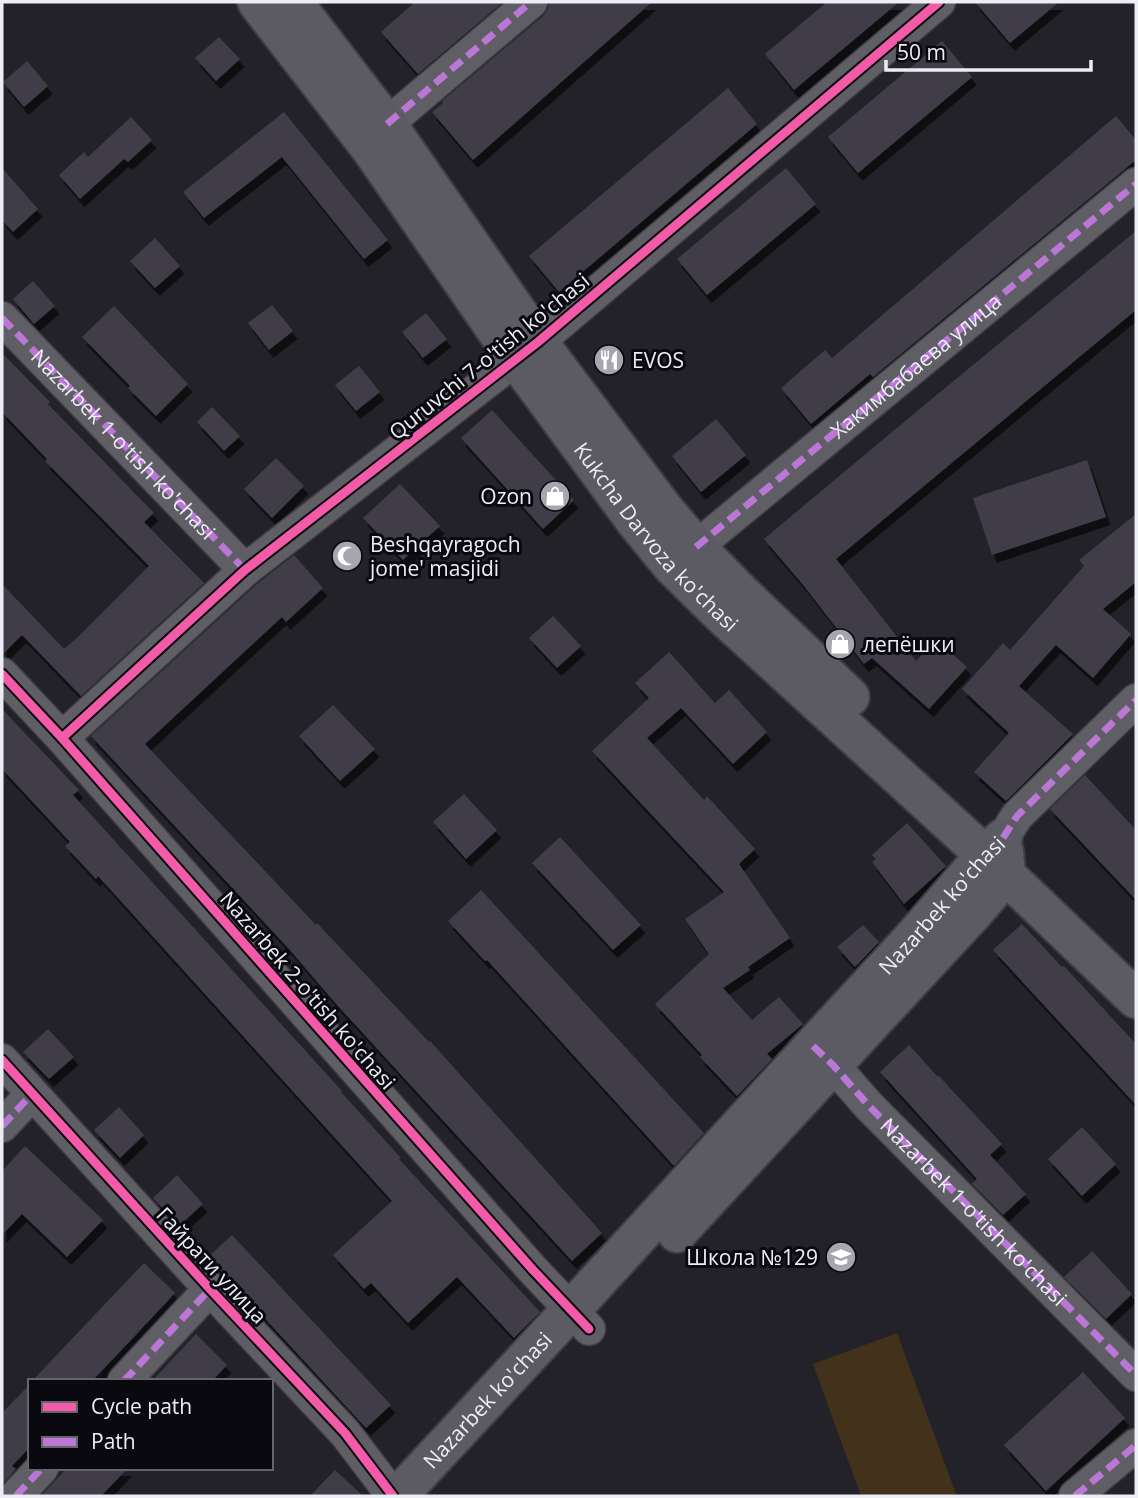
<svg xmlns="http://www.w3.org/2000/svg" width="1138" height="1498" font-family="'Open Sans',sans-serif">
<defs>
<filter id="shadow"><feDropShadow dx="4.5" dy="8" stdDeviation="0" flood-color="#0009"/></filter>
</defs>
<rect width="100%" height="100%" fill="#222228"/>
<path fill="#42321c" d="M 897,1333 L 956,1494 L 950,1496 L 861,1496 L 813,1364 Z"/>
<g fill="#3f3e4a" filter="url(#shadow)">
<path d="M 415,2 L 503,2 L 418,74 L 381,32 Z"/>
<path d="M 549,2 L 652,2 L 473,160 L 432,112 L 443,103 L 442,101 L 543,16 L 548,9 Z"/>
<path d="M 827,2 L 899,2 L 794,90 L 765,54 Z"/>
<path d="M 975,2 L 1059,2 L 1010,43 Z"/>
<path d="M 219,37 L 240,59 L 216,81 L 195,58 Z"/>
<path d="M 942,41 L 972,77 L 858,173 L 828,137 Z"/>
<path d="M 27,61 L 48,86 L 24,107 L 3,82 Z"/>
<path d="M 728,88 L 757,124 L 559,292 L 529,256 Z"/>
<path d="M 284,112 L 388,240 L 364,259 L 282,157 L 204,218 L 183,192 Z"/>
<path d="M 1116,116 L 1136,140 L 1136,160 L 873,377 L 870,374 L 811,424 L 781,388 L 825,350 L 832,358 Z"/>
<path d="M 131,117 L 152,140 L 128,162 L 124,159 L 80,199 L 59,175 L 84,152 L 88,157 Z"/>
<path d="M 2,168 L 38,209 L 13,232 L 2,220 Z"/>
<path d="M 786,168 L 816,204 L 707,295 L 677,259 Z"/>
<path d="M 1136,231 L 1136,310 L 836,559 L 916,661 L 936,639 L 967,667 L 929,709 L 872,658 L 864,664 L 804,586 L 764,539 L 916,412 Z"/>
<path d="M 155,238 L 180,266 L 155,288 L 130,261 Z"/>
<path d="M 33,281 L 55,306 L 34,324 L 13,299 Z"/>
<path d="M 272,305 L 293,331 L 269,350 L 248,323 Z"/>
<path d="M 114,306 L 188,384 L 156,416 L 128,388 L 130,386 L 82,337 Z"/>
<path d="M 426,313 L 447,339 L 423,358 L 402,332 Z"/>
<path d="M 2,353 L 50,402 L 48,404 L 154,513 L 144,522 L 204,583 L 81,696 L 22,635 L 2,655 L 2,584 L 64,649 L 79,636 L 149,566 L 45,461 L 47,459 L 2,412 Z"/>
<path d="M 359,366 L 380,392 L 356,411 L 335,385 Z"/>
<path d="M 212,407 L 240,436 L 224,451 L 197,422 Z"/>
<path d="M 492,410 L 574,500 L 543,529 L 461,438 Z"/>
<path d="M 716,419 L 746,455 L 701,492 L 672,456 Z"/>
<path d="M 276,458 L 304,486 L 272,518 L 244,489 Z"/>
<path d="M 1087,460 L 1106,517 L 992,555 L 973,498 Z"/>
<path d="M 400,484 L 440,526 L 403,560 L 363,518 Z"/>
<path d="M 1136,514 L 1136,582 L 1103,609 L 1131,634 L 1093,678 L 1056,645 L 1019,686 L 1073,734 L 1006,801 L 974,772 L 1009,733 L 962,689 L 1003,643 L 1010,650 L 1084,566 L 1079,560 Z"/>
<path d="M 294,555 L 323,588 L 286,622 L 282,617 L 145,744 L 316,925 L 317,923 L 429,1042 L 430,1041 L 602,1233 L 572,1261 L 337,1005 L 289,949 L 91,736 L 257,584 Z"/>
<path d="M 553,616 L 581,646 L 557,668 L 529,638 Z"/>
<path d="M 669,652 L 715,703 L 729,690 L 767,732 L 733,764 L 681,708 L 647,738 L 704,800 L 707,796 L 755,849 L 739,864 L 790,938 L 748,967 L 750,970 L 723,988 L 752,1020 L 779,997 L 803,1024 L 767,1054 L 772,1059 L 737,1096 L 700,1057 L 702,1055 L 655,1004 L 709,954 L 685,919 L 724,892 L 592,751 L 649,698 L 635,683 Z"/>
<path d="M 333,705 L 375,749 L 340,781 L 299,736 Z"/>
<path d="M 2,709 L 79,790 L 73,795 L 342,1091 L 341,1092 L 401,1158 L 399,1159 L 540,1312 L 514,1338 L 457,1277 L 408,1323 L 371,1283 L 364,1289 L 333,1255 L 392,1201 L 137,919 L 98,876 L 96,879 L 65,846 L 70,842 L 2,769 Z"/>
<path d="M 1085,775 L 1136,830 L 1136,900 L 1050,809 Z"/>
<path d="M 464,794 L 497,830 L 466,859 L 433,822 Z"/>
<path d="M 907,823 L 946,866 L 904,904 L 872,862 L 876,859 L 872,855 Z"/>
<path d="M 560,837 L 641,925 L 613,950 L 532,863 Z"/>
<path d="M 481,890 L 704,1133 L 674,1166 L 487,960 L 485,961 L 448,921 Z"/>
<path d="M 1022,924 L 1062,967 L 1064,966 L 1136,1044 L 1136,1105 L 993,950 Z"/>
<path d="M 863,925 L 879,942 L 855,967 L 837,947 Z"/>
<path d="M 48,1029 L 74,1057 L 49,1079 L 23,1052 Z"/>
<path d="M 909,1045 L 937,1076 L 938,1075 L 1002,1144 L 990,1155 L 1026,1194 L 1003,1215 L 972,1184 L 977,1179 L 880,1072 Z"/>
<path d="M 119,1107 L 144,1135 L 120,1158 L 94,1130 Z"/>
<path d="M 1082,1127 L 1116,1164 L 1082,1196 L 1048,1159 Z"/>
<path d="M 25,1146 L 103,1220 L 67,1257 L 22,1214 L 2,1235 L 2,1171 Z"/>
<path d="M 177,1175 L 203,1204 L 179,1226 L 153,1198 Z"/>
<path d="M 232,1235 L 391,1405 L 366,1428 L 208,1257 Z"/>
<path d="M 1092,1251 L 1132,1294 L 1106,1319 L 1064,1277 Z"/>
<path d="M 144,1263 L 175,1293 L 131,1340 L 92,1381 L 32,1381 Z"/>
<path d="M 196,1334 L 227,1365 L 212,1381 L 152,1381 Z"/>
<path d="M 1083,1372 L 1125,1418 L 1046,1491 L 1004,1445 Z"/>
<path d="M 30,1384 L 30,1447 L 12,1466 L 16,1469 L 2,1485 L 2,1413 Z"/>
<path d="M 67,1468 L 128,1468 L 101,1496 L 41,1496 Z"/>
<path d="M 335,1470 L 363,1496 L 310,1496 Z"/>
</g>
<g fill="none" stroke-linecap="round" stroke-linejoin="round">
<g stroke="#3d3d42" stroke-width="35">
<g id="minor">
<path d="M 387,124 L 531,2"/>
<path id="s1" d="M 2,318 L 245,570"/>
<path d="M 696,547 L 1136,184"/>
<path d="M 2,674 L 62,738 L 533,1270 L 589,1329"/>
<path d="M 62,738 L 245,570 L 538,342 L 939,2"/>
<path d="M 1003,838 L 1017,816 L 1136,700"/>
<path d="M 816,1049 L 833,1065 L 869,1106 L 1136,1375"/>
<path d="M 2,1060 L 210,1289 L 345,1433 L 393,1496"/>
<path d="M 2,1126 L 32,1094"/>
<path d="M 124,1381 L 210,1289"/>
<path d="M 16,1496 L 42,1468"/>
<path d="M 1075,1496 L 1136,1445"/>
</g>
</g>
<g stroke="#3d3d42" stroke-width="42">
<g id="primary">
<path id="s2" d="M 257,2 L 371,149 L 516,359 L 636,522 L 672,566 L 723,616 L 985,855 L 1136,999"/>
<path d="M 293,2 L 387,124 L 538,342 L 663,508 L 696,547 L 739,591 L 850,697"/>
<path d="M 677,1233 L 976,910 L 1006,875 L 1004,851"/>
<path id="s3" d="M 398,1496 L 571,1310 L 813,1046 L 911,940 L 985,855 L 1003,838"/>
</g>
</g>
<use href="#minor" stroke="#5e5e64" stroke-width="32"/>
<use href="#primary" stroke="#5c5b64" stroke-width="38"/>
<g stroke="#ba77d6" stroke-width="7" stroke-dasharray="14 7" stroke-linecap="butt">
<path d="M 387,124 L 531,2"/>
<path d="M 2,318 L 245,570"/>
<path id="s4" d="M 696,547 L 1136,184"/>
<path d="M 1003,838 L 1017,816 L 1136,700"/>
<path id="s5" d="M 813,1046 L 833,1065 L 869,1106 L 1136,1375"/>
<path d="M 2,1126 L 32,1094"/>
<path d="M 124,1381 L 210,1289"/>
<path d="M 16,1496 L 42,1468"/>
<path d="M 1075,1496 L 1136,1445"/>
</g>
<g stroke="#09090f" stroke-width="13">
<g id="cycleway">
<path d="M 2,674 L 62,738 L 533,1270 L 589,1329"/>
<path d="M 62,738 L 245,570 L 538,342 L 939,2"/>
<path d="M 2,1060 L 210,1289 L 345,1433 L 393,1496"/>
</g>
</g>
<use href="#cycleway" stroke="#f35aa7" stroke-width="9"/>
</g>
<defs>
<g id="restaurant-disc" transform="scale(1.575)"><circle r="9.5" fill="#a6a6ae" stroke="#09090f"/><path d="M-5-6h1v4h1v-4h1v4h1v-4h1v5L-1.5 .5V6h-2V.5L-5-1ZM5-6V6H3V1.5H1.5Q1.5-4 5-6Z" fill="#fff"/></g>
<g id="shop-disc" transform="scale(1.575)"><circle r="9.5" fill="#a6a6ae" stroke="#09090f"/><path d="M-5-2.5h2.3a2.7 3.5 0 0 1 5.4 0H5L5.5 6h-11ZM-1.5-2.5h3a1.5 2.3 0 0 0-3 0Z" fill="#fff"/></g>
<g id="mosque-disc" transform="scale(1.575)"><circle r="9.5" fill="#a6a6ae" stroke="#09090f"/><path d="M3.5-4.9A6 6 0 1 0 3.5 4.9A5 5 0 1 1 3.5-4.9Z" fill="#fff"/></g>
<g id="school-disc" transform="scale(1.575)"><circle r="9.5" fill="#a6a6ae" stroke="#09090f"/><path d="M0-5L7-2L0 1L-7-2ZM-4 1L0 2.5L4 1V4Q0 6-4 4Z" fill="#fff"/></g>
</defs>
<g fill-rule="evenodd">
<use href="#restaurant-disc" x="609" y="360"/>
<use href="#shop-disc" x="555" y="496"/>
<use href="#mosque-disc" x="347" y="556"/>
<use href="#shop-disc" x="840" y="644"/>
<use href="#school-disc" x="841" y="1257"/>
</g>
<g text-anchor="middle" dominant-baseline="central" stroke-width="6" stroke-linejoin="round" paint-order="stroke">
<g font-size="21" fill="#ededf6" stroke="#09090f">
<text transform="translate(489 356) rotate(-39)">Quruvchi 7-o'tish ko'chasi</text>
<text stroke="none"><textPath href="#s4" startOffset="285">Хакимбабаева улица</textPath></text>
<text stroke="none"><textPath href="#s1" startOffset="175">Nazarbek 1-o'tish ko'chasi</textPath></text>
<text stroke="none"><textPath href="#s2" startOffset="668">Kukcha Darvoza ko'chasi</textPath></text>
<text stroke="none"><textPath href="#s3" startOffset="803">Nazarbek ko'chasi</textPath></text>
<text transform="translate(308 990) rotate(49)">Nazarbek 2-o'tish ko'chasi</text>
<text stroke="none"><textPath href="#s5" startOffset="231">Nazarbek 1-o'tish ko'chasi</textPath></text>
<text transform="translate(212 1265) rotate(47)">Гайрати улица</text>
<text stroke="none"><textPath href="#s3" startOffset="131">Nazarbek ko'chasi</textPath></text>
</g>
<g font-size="21" fill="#ededf6" stroke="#09090f" text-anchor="start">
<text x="632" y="360">EVOS</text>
<text x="532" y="496" text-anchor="end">Ozon</text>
<text x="370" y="544">Beshqayragoch<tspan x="370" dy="24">jome' masjidi</tspan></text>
<text x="863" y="644">лепёшки</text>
<text x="818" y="1257" text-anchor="end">Школа №129</text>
</g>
</g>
<rect width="1138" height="1498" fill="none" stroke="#ededf6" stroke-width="7"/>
<rect x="28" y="1379" width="245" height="91" fill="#09090f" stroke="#64646b" stroke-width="2"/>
<rect x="42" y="1402" width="35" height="10" fill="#f35aa7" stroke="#64646b" stroke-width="2"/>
<text x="91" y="1414" font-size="21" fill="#ededf6">Cycle path</text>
<rect x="42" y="1437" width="35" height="10" fill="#ba77d6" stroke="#64646b" stroke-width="2"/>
<text x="91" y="1449" font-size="21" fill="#ededf6">Path</text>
<path d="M886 60v10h205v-10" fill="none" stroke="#ededf6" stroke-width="3.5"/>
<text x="897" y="60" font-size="21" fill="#ededf6" stroke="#09090f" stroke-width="5" paint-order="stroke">50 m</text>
</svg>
